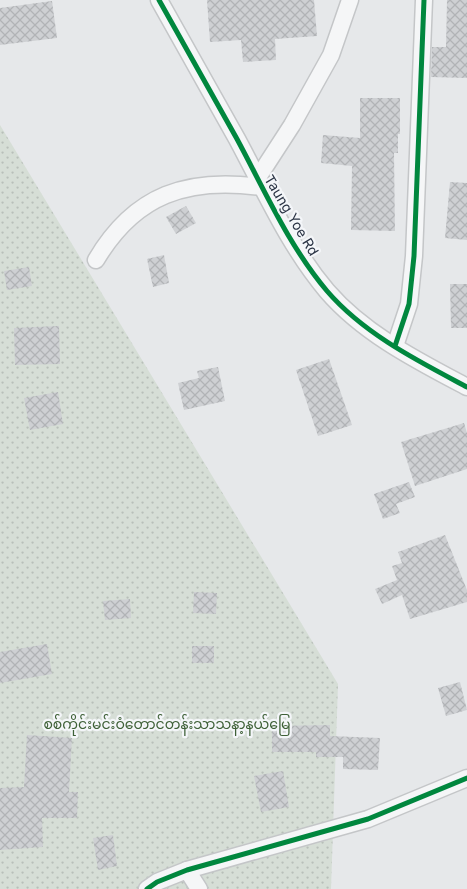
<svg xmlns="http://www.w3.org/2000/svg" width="467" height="889" font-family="Inter,'Noto Sans Myanmar',sans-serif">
<defs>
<pattern id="park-dots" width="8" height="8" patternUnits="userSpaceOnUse" patternTransform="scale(1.25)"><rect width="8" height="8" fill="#d6ded6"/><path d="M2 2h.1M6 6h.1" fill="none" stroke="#b8bfb9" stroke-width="1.8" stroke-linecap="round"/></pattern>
<pattern id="building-cross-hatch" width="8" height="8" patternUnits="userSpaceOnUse" patternTransform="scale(1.25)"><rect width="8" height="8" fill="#ced0d3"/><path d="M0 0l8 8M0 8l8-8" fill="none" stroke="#b1b3b6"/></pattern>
</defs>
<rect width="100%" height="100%" fill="#e6e8ea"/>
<path fill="url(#park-dots)" d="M 0,125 L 338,684 L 331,889 L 0,889 Z"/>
<g fill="url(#building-cross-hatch)">
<path d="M 207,0 L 314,0 L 317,36 L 275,39 L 276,60 L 243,62 L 241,40 L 210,42 Z"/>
<path d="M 447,0 L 467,0 L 467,78 L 431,77 L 432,47 L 446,47 Z"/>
<path d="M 52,1 L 57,38 L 0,45 L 0,8 Z"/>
<path d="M 360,98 L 400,98 L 400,134 L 398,134 L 398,153 L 394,153 L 395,231 L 351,230 L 352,166 L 321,163 L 323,135 L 360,138 Z"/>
<path d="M 450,182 L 467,183 L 467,240 L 445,238 Z"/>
<path d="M 186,206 L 196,223 L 176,234 L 166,217 Z"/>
<path d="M 164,255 L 169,283 L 153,287 L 147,259 Z"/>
<path d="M 29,267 L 32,286 L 7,290 L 4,271 Z"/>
<path d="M 450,284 L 467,284 L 467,328 L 451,328 Z"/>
<path d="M 59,326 L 60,364 L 15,365 L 14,328 Z"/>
<path d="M 329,359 L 352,425 L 318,436 L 296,370 Z"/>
<path d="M 218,367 L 225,401 L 184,410 L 178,383 L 199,378 L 197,371 Z"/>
<path d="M 58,392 L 63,424 L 30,430 L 24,398 Z"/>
<path d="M 464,423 L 467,433 L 467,469 L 415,486 L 401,442 Z"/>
<path d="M 409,482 L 415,497 L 396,504 L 400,513 L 383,519 L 374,494 Z"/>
<path d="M 445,535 L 467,590 L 467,602 L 410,619 L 402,595 L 382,604 L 375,589 L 397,580 L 392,566 L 402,563 L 398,552 Z"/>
<path d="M 194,592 L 217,593 L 216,614 L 193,613 Z"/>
<path d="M 130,599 L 131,618 L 105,620 L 103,601 Z"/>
<path d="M 47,644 L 52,674 L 0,683 L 0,652 Z"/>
<rect x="192" y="646" width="22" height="17"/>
<path d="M 460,682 L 467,710 L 446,716 L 438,688 Z"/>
<path d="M 330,725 L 330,736 L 380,738 L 378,770 L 343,769 L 343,757 L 316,757 L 316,752 L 272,752 L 272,726 Z"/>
<path d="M 27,735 L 72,738 L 69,792 L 78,792 L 77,818 L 42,818 L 43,847 L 0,850 L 0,788 L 24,787 Z"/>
<path d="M 283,771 L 289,807 L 261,812 L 254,776 Z"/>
<path d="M 113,835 L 117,866 L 98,870 L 93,838 Z"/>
</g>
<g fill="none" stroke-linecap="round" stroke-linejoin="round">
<g stroke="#c4c6c8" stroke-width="19">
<g id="minor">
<path d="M 159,0 C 185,46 211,92 237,139 C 265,191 289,246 327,291 C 364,334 418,361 467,387"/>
<path d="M 257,179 L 292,125 L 331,55 L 350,0"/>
<path d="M 96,260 C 135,194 188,177 261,187"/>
<path d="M 395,346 L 409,304 L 414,256 L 424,0"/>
<path d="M 187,870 L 199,889"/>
<path d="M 147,889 L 157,882 L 187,870 L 368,819 L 467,778"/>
</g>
</g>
<use href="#minor" stroke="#f5f6f7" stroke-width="16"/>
<g stroke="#f4f6f9" stroke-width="8">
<g id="cycleway">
<path d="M 159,0 C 185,46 211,92 237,139 C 265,191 289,246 327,291 C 364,334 418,361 467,387"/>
<path d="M 395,346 L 409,304 L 414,256 L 424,0"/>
<path d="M 147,889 L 157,882 L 187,870 L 368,819 L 467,778"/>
</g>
</g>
<use href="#cycleway" stroke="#00873e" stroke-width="5"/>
</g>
<g text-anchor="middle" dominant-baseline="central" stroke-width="4.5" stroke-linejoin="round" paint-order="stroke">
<g font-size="14" fill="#2b3445" stroke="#f4f6f9">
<text transform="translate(292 215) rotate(59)">Taung Yoe Rd</text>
</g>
<g font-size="14" fill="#3f6138" stroke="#f4f6f9">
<text x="167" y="723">စစ်ကိုင်းမင်းဝံတောင်တန်းသာသနာ့နယ်မြေ</text>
</g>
</g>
</svg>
